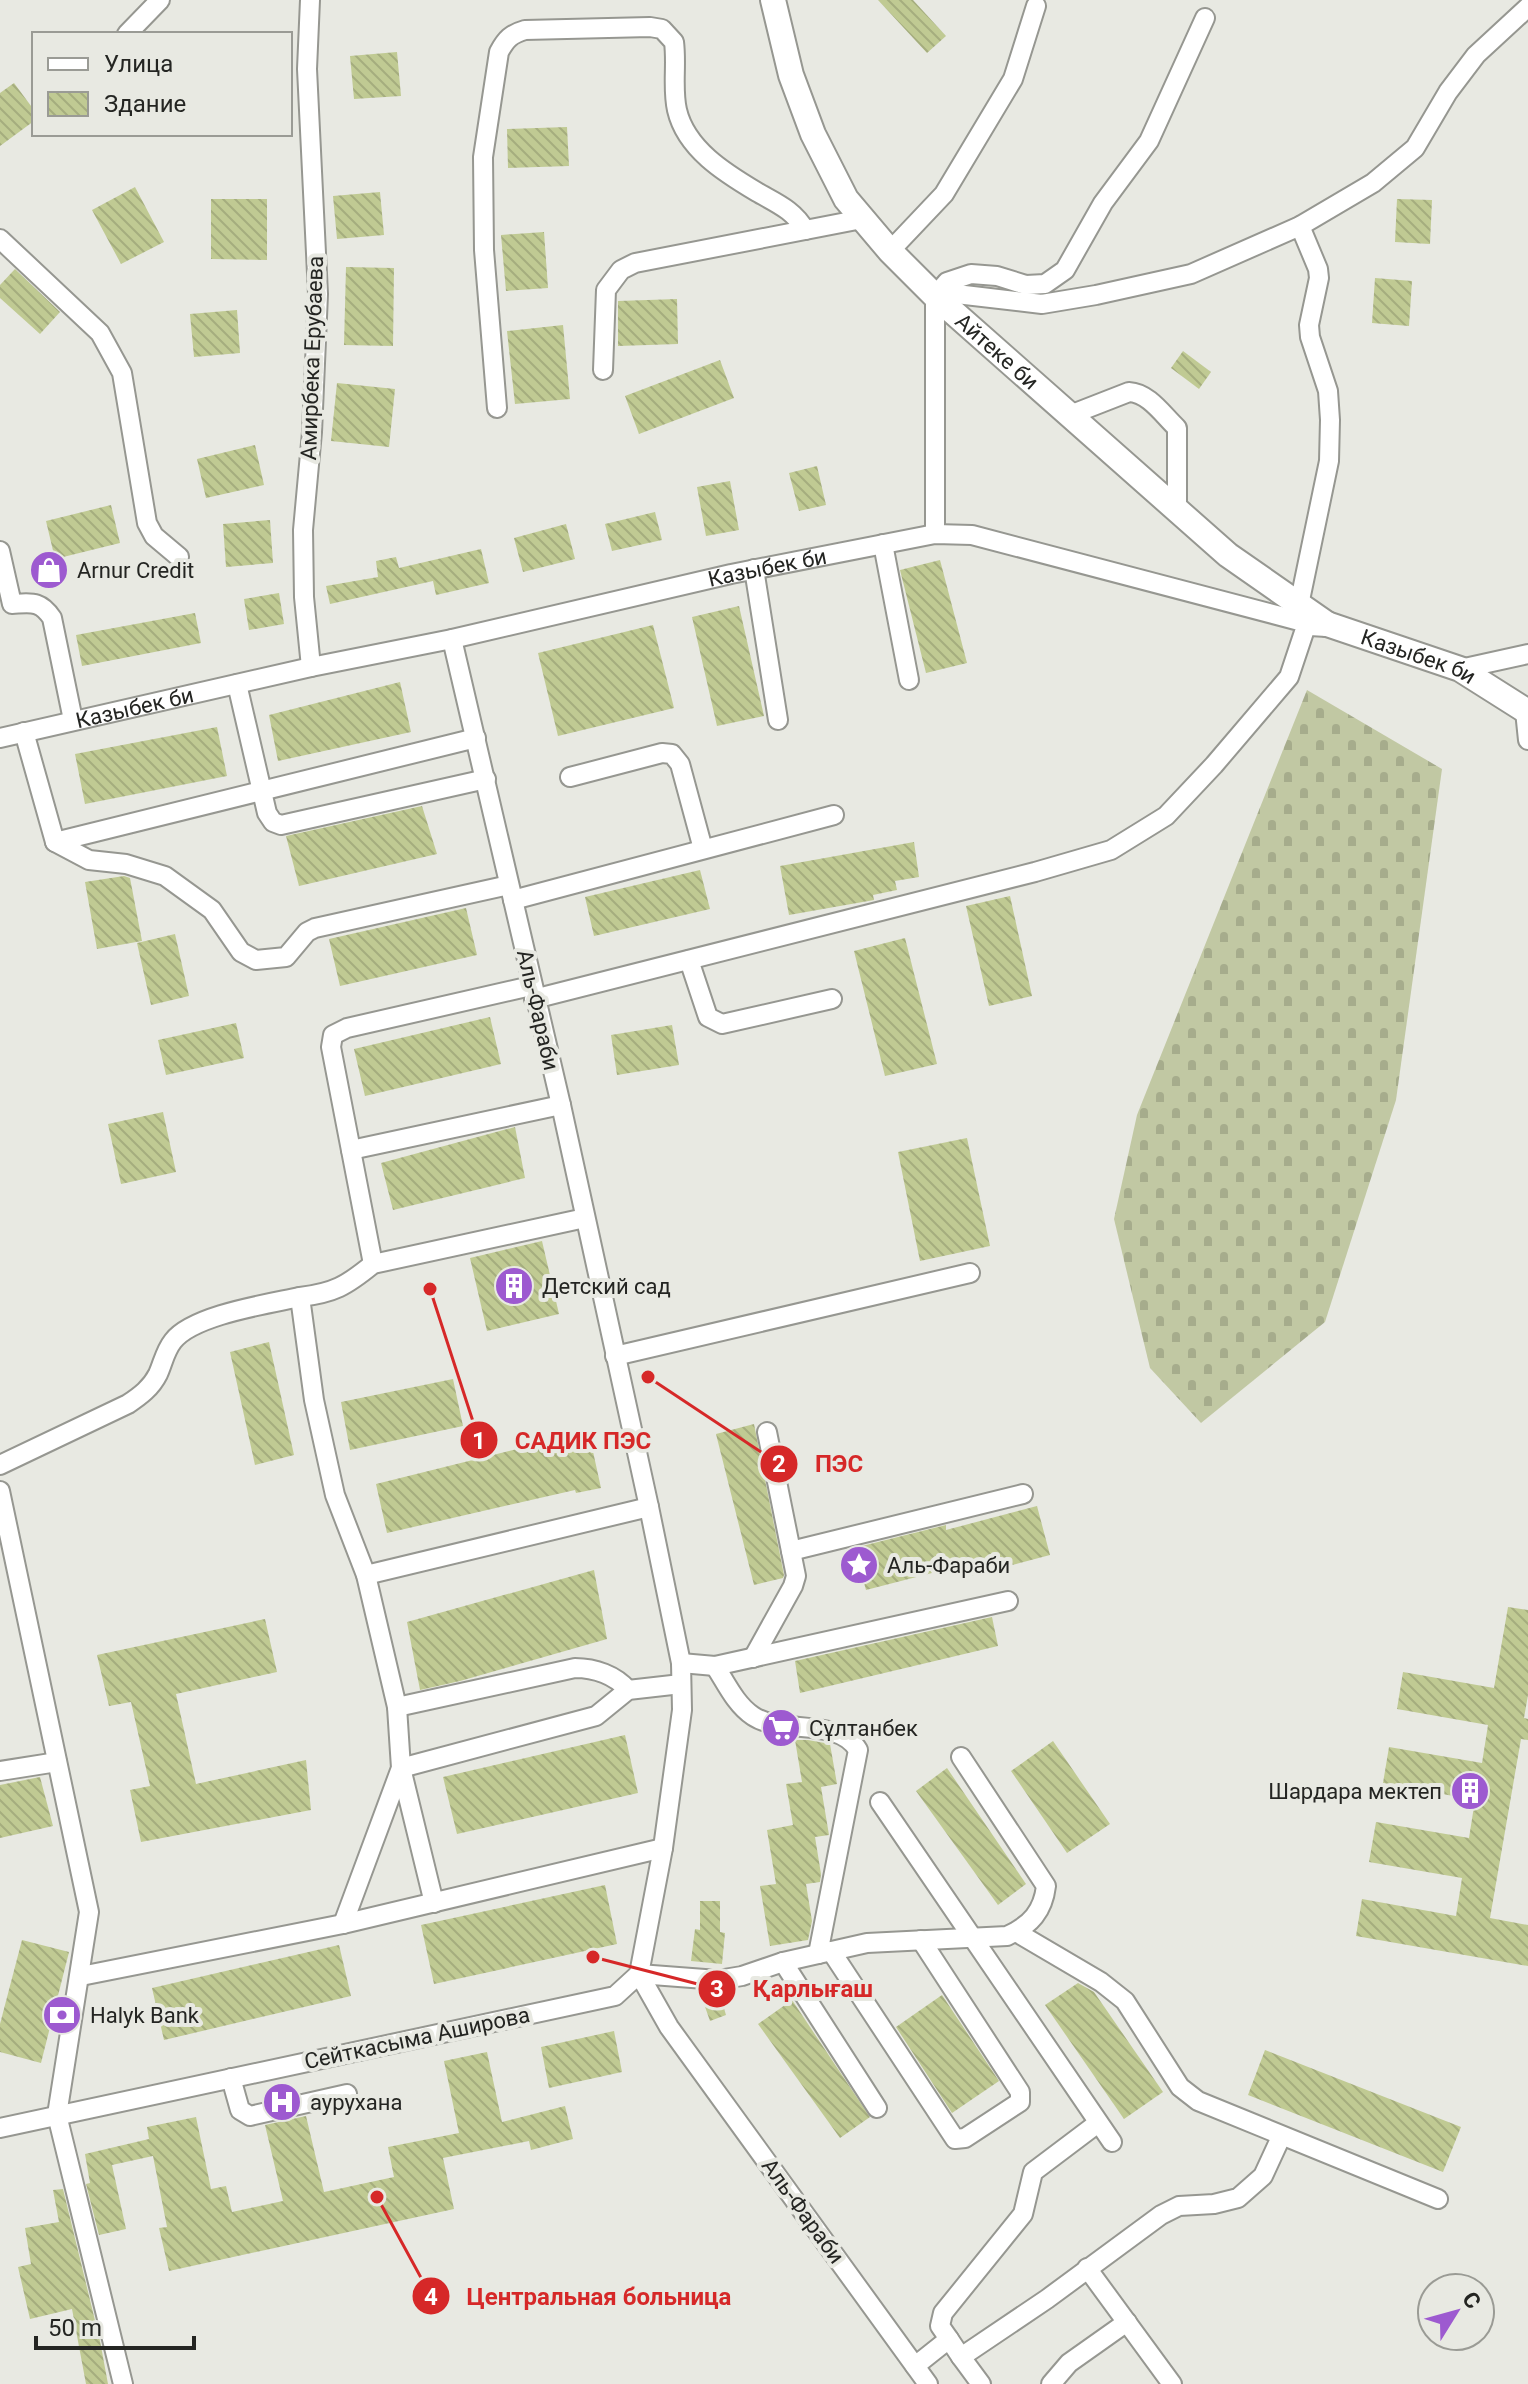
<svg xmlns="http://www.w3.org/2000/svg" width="1528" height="2384" font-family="Roboto,sans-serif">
<defs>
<pattern id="cemetery-stones" width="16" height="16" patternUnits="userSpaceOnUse" patternTransform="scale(2)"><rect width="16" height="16" fill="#c1c8a3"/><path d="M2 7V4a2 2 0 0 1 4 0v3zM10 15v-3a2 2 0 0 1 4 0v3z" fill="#a6ac8c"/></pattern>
<pattern id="building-back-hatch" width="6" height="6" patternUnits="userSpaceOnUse" patternTransform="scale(2)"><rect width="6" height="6" fill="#c0ca93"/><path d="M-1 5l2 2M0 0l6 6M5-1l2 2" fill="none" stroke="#a5ad7e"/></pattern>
</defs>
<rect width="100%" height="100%" fill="#e8e9e2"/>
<path fill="url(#cemetery-stones)" d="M 1307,690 L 1442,769 L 1396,1100 L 1325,1322 L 1201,1423 L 1150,1368 L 1114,1219 L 1137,1115 Z"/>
<g fill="url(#building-back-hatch)">
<path d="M 878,0 L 913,0 L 946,36 L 927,53 Z"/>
<path d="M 397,52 L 401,96 L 354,99 L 350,56 Z"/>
<path d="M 14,83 L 34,110 L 34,121 L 0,146 L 0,93 Z"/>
<path d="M 567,127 L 569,166 L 508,168 L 507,129 Z"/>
<path d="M 135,187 L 164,242 L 121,264 L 92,210 Z"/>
<path d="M 380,192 L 384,235 L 337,239 L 333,196 Z"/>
<path d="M 211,199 L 267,199 L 267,260 L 211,259 Z"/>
<path d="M 1397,199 L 1432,200 L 1430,244 L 1395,242 Z"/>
<path d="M 544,232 L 548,288 L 506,291 L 501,235 Z"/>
<path d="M 346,267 L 394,268 L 393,346 L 344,345 Z"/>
<path d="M 15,269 L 60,312 L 40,334 L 0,298 L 0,285 Z"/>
<path d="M 1375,278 L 1412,281 L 1409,326 L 1372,323 Z"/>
<path d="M 677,299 L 678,344 L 618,346 L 618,301 Z"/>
<path d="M 237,310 L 240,353 L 194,357 L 190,314 Z"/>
<path d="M 563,325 L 570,399 L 515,404 L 507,331 Z"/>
<path d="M 1183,351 L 1211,372 L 1199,389 L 1171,368 Z"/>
<path d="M 720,360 L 734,398 L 639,434 L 625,396 Z"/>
<path d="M 337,383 L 395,389 L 389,447 L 331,441 Z"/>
<path d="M 255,445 L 264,485 L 206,498 L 197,459 Z"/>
<path d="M 817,466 L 826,505 L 799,511 L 789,473 Z"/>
<path d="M 730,481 L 739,530 L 706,536 L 697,487 Z"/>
<path d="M 111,505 L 120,543 L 55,559 L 46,521 Z"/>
<path d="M 655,512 L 662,540 L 612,551 L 605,524 Z"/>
<path d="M 270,520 L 273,563 L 226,567 L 223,524 Z"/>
<path d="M 566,524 L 575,559 L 523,572 L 514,538 Z"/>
<path d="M 481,549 L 489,583 L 436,595 L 433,581 L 330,604 L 326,586 L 378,577 L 376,561 L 396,557 L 399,568 Z"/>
<path d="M 940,560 L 967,663 L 926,673 L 900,570 Z"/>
<path d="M 279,593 L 284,624 L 249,630 L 244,599 Z"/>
<path d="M 739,606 L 764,716 L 717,726 L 692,617 Z"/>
<path d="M 195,613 L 201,643 L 82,666 L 76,635 Z"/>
<path d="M 653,625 L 674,708 L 558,736 L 538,653 Z"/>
<path d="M 400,682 L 411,732 L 278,761 L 269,715 Z"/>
<path d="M 217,727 L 227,776 L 85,804 L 75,754 Z"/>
<path d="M 422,806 L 437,854 L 299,886 L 286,836 Z"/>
<path d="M 914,842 L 919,877 L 895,881 L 897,890 L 873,895 L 874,900 L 789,915 L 780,866 Z"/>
<path d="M 700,870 L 710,909 L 594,936 L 585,897 Z"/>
<path d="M 124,876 L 130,878 L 142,941 L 97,949 L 85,882 Z"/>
<path d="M 1010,896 L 1032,996 L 989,1006 L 966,906 Z"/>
<path d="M 466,908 L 477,955 L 340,986 L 329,939 Z"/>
<path d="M 175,934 L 189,996 L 151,1005 L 137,943 Z"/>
<path d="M 905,938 L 937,1064 L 885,1076 L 854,951 Z"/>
<path d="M 490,1017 L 501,1064 L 365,1096 L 354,1049 Z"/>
<path d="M 236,1023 L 244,1058 L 166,1075 L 158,1040 Z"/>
<path d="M 672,1025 L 679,1065 L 617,1075 L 611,1035 Z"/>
<path d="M 163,1112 L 176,1172 L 121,1184 L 108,1124 Z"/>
<path d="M 515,1127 L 525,1178 L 393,1210 L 381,1163 Z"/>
<path d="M 967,1138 L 990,1246 L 920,1261 L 898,1152 Z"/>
<path d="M 542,1241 L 559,1314 L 487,1331 L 470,1258 Z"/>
<path d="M 269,1342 L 294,1455 L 255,1465 L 230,1352 Z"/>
<path d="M 453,1379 L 463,1426 L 350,1450 L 341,1402 Z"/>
<path d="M 754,1424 L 784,1575 L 783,1578 L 754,1585 L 716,1434 Z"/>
<path d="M 558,1439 L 561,1454 L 592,1447 L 601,1488 L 576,1493 L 575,1490 L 387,1533 L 376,1484 Z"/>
<path d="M 1037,1506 L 1050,1555 L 966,1577 L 963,1565 L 866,1590 L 854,1548 L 946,1525 L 946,1530 Z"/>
<path d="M 594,1570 L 607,1639 L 460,1681 L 420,1690 L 407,1622 Z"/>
<path d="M 1508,1607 L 1528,1610 L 1528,1695 L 1524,1718 L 1528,1719 L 1528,1740 L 1521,1739 L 1490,1918 L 1528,1925 L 1528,1966 L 1356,1936 L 1362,1899 L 1456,1916 L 1462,1878 L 1369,1862 L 1376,1822 L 1469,1838 L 1475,1800 L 1383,1783 L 1389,1747 L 1482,1763 L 1488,1725 L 1397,1709 L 1403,1672 L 1494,1688 Z"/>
<path d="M 992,1617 L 998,1646 L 800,1693 L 795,1661 Z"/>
<path d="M 265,1619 L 277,1672 L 176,1694 L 196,1784 L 306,1760 L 311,1810 L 141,1842 L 130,1790 L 150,1786 L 131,1702 L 109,1706 L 97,1655 Z"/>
<path d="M 625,1735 L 638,1793 L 457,1834 L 443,1777 Z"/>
<path d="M 795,1740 L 808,1740 L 830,1744 L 837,1784 L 821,1787 L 829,1835 L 815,1837 L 821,1874 L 820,1882 L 806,1884 L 812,1921 L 808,1940 L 770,1946 L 760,1886 L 776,1884 L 767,1830 L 793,1825 L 786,1784 L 802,1782 Z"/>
<path d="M 1053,1741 L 1110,1824 L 1067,1853 L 1011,1771 Z"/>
<path d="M 947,1768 L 1026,1884 L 998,1905 L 916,1791 Z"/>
<path d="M 40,1777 L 53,1826 L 0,1838 L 0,1785 Z"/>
<path d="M 605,1885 L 617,1944 L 434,1984 L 421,1925 Z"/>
<path d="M 700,1901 L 720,1901 L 720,1932 L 725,1933 L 722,1964 L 691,1961 L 695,1929 L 700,1930 Z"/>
<path d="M 22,1940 L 69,1952 L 41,2063 L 0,2052 L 0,2024 Z"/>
<path d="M 339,1945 L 351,1996 L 164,2040 L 152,1988 Z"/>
<path d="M 1078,1983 L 1094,1992 L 1163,2092 L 1124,2119 L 1045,2005 Z"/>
<path d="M 720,1995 L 726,2015 L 710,2021 L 703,2001 Z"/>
<path d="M 942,1995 L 999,2081 L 952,2113 L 896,2027 Z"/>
<path d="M 792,2000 L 870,2117 L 840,2138 L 758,2024 Z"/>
<path d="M 614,2031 L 622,2072 L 549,2088 L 541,2047 Z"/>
<path d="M 1265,2050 L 1461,2127 L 1443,2172 L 1248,2095 Z"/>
<path d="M 487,2052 L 502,2122 L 565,2106 L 573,2139 L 531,2150 L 529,2141 L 443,2158 L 454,2209 L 169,2271 L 159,2228 L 167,2227 L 153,2156 L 112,2165 L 126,2229 L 99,2235 L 86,2184 L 90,2183 L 85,2154 L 149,2139 L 147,2127 L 196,2117 L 211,2189 L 226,2186 L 232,2212 L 283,2201 L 265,2125 L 306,2116 L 324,2192 L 394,2177 L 388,2147 L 459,2133 L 444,2061 Z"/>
<path d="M 63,2189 L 100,2341 L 108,2384 L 86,2384 L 72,2309 L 30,2319 L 18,2267 L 31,2264 L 25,2228 L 59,2222 L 53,2190 Z"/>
</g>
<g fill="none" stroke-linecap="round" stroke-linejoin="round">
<g stroke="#969791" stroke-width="22">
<g id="street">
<path d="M 310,0 L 307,69 L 318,294 L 312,432 L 303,530 L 304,597 L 311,667"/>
<path d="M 127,34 L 160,0"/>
<path d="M 0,239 L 100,333 L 122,373 L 147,523 L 154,536 L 179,557"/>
<path d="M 890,251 L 944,194 L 1013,79 L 1036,6"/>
<path d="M 939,292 L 1042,304 L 1096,295 L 1191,274 L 1300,226 L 1373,183 L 1415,148 L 1448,92 L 1476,55 L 1528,7"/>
<path d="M 603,370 L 606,290 L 621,270 L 635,263 L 862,219"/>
<path d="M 497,408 L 484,250 L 483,157 L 499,52 C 506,39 511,34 525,30 L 650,27 L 662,29 L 674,42 C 677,65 672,88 677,110 C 686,149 725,173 757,192 C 776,203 794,210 805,230"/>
<path d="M 1070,415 L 1129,392 C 1149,393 1163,415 1177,428 L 1177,510"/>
<path d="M 935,534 L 935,296 L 947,282 L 971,274 L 997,276 L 1026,285 L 1045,284 L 1065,270 L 1103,203 L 1149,141 L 1205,18"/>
<path d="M 883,544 L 909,680"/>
<path d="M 0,551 L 12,604 C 31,603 40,600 52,618 L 73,720"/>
<path d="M 754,569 L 778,720"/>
<path d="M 1299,605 L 1329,461 L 1330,420 L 1328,391 L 1310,337 L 1309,325 L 1319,278 L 1318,269 L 1300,226"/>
<path d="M 452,639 L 561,1105 L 649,1507 L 681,1663 L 682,1710 L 663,1848 L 639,1974 L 669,2027 L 928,2384"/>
<path d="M 1460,669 L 1528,654"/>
<path d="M 237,684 L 267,813 L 273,822 L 281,825 L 486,779"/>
<path d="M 1525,711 L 1528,740"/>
<path d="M 24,732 L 55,842 L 89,860 L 126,864 L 165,876 L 212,910 L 241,952 L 256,960 L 286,957 L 307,932 L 315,928 L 509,885"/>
<path id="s1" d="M 0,738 L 311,667 L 452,639 L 731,574 L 935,534 L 972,535 L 1307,623 L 1289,677 L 1214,765 L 1166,816 L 1111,850 L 1035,872 L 534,999"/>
<path d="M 570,777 L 662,753 L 672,754 L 680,764 L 703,849"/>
<path d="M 55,842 L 476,738"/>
<path d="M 513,900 L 834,815"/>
<path d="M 689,960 L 708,1017 L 722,1024 L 832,999"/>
<path d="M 351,1150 L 561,1105"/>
<path d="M 373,1264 L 331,1047 L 333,1035 L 347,1028 L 531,986"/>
<path d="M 615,1356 L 970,1273"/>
<path d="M 0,1465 L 128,1404 C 140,1396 151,1388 158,1374 C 163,1363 165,1351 173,1341 C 193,1315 268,1304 300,1297"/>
<path d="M 0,1491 L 89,1912 L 57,2115 L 123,2384"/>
<path d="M 791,1551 L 1023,1494"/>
<path d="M 366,1575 L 649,1507"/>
<path d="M 753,1658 L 793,1586 L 796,1576 L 767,1432"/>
<path d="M 681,1663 L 715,1666 L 1008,1601"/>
<path d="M 715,1666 C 726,1683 736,1705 753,1716 C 781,1735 839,1717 858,1750 L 818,1954"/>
<path d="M 397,1707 L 575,1668 C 595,1668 615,1675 628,1690"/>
<path d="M 0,1771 L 57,1762"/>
<path d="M 880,1802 L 1112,2142"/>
<path d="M 434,1903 L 401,1768 L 596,1716 L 628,1690 L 681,1684"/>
<path d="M 343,1924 L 401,1768 L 397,1707 L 366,1575 L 335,1495 L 314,1400 L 300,1297 C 334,1293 346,1286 373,1264 L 585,1218"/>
<path d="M 1016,1932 L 1101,1982 L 1125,2001 L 1180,2087 L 1198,2101 L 1438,2199"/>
<path d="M 831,1951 L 955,2139 L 965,2138 L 1020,2102 L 1020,2092 L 921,1940"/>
<path d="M 783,1962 L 877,2108"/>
<path d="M 639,1974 L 718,1980 L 742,1976 L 783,1962 L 867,1943 L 1007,1936 C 1031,1925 1043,1911 1046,1886 L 961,1757"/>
<path d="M 81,1976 L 343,1924 L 663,1848"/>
<path d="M 231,2078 L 240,2110 L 250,2116 L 347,2094"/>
<path d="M 0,2128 L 615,1996 L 639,1974"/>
<path d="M 1087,2268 L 1172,2384"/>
<path d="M 949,2339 L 940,2326 L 943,2313 L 1023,2214 L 1033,2172 L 1098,2123"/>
<path d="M 961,2357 L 981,2384"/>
<path d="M 915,2366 L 949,2339 L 961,2357 L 1047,2299 L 1161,2215 L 1179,2206 L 1214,2204 L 1238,2198 L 1263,2176 L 1281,2137"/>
<path d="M 1051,2384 L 1069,2363 L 1127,2322"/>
</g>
</g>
<g stroke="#969791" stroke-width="28">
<g id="secondary">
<path id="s2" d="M 773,0 L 791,75 L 813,134 L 846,199 L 890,251 L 935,296 L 1228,555 L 1327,624"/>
<path id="s3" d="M 1310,623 L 1327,624 L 1460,669 L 1528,712"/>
</g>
</g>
<use href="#street" stroke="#fff" stroke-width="18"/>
<use href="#secondary" stroke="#fff" stroke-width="24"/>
</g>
<defs>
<g id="shop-disc" transform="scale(2)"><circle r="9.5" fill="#9d5ad0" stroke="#e8e9e2"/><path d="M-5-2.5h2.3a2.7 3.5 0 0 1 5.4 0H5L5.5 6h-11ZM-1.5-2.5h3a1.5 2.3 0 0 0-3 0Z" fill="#fff"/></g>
<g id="building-disc" transform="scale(2)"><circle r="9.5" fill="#9d5ad0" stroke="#e8e9e2"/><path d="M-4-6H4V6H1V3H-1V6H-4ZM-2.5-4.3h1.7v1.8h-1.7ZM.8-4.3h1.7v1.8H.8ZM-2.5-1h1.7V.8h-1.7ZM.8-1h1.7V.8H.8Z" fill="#fff"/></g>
<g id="sight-disc" transform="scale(2)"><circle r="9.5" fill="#9d5ad0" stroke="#e8e9e2"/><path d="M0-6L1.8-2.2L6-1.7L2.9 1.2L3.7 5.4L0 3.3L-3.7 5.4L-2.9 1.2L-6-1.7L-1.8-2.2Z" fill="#fff"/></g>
<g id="supermarket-disc" transform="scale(2)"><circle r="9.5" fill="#9d5ad0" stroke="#e8e9e2"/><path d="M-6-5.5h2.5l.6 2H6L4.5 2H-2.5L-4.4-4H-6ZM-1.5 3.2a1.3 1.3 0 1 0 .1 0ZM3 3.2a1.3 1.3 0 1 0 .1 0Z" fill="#fff"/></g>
<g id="bank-disc" transform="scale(2)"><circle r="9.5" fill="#9d5ad0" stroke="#e8e9e2"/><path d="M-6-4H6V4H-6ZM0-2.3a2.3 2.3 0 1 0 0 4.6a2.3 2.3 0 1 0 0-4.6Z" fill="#fff"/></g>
<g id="hospital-disc" transform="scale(2)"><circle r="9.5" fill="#9d5ad0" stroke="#e8e9e2"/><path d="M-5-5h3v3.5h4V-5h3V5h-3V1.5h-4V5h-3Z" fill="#fff"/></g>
</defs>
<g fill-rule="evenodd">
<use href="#shop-disc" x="49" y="570"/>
<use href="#building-disc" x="514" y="1286"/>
<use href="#sight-disc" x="859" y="1565"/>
<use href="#supermarket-disc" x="781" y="1728"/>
<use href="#building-disc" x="1470" y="1791"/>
<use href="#bank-disc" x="62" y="2015"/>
<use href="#hospital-disc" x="282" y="2102"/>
</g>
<g text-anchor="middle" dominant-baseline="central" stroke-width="8" stroke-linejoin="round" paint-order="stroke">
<g font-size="22" fill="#242522" stroke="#e8e9e2">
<text stroke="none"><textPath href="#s2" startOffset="428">Айтеке би</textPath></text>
<text transform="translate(312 358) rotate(-88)">Амирбека Ерубаева</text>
<text stroke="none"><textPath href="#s1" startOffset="786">Казыбек би</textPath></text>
<text stroke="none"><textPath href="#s3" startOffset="114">Казыбек би</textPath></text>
<text stroke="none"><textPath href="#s1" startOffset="138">Казыбек би</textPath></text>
<text transform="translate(538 1010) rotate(77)">Аль-Фараби</text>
<text transform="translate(417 2038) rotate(-12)">Сейткасыма Аширова</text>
<text transform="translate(803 2211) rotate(54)">Аль-Фараби</text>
</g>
<g font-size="22" fill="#242522" stroke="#e8e9e2" text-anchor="start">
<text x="77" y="570">Arnur Credit</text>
<text x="542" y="1286">Детский сад</text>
<text x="887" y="1565">Аль-Фараби</text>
<text x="809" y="1728">Сұлтанбек</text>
<text x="1442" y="1791" text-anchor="end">Шардара мектеп</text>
<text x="90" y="2015">Halyk Bank</text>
<text x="310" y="2102">аурухана</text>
</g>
</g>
<path fill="none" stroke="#d62828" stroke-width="3" d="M430 1289L479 1440M648 1377L779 1464M593 1957L717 1989M377 2197L431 2296"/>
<g fill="#d62828" stroke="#e8e9e2" stroke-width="3">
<circle cx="430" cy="1289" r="8"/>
<circle cx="648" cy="1377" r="8"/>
<circle cx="593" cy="1957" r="8"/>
<circle cx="377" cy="2197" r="8"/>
<circle cx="479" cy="1440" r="20"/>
<circle cx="779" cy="1464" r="20"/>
<circle cx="717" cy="1989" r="20"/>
<circle cx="431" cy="2296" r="20"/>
</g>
<g font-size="24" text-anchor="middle" font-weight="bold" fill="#fff">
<text x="479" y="1449">1</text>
<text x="779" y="1472">2</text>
<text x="717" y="1997">3</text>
<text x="431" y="2305">4</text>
</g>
<g font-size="24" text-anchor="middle" font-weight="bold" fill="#d62828" stroke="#e8e9e2" stroke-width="8" stroke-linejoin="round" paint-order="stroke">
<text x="583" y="1449">САДИК ПЭС</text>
<text x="839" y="1472">ПЭС</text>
<text x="813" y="1997">Қарлығаш</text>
<text x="599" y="2305">Центральная больница</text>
</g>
<rect x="32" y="32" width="260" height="104" fill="#e8e9e2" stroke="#9a9b95" stroke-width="2"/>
<rect x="48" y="58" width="40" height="12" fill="#ffffff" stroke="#9a9b95" stroke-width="2"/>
<text x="104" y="72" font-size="24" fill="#242522">Улица</text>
<rect x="48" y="92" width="40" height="24" fill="url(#building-back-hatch)" stroke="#9a9b95" stroke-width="2"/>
<text x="104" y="112" font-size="24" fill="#242522">Здание</text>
<g transform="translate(1456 2312) rotate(53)"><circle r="38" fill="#e8e9e2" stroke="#9a9b95" stroke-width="2"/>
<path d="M0-6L14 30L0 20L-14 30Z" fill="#9d5ad0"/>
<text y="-12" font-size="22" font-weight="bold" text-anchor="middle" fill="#242522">С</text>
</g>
<path d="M36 2336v12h158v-12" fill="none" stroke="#242522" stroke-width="4"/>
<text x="48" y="2336" font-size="24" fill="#242522" stroke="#e8e9e2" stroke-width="6" paint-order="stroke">50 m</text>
</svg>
